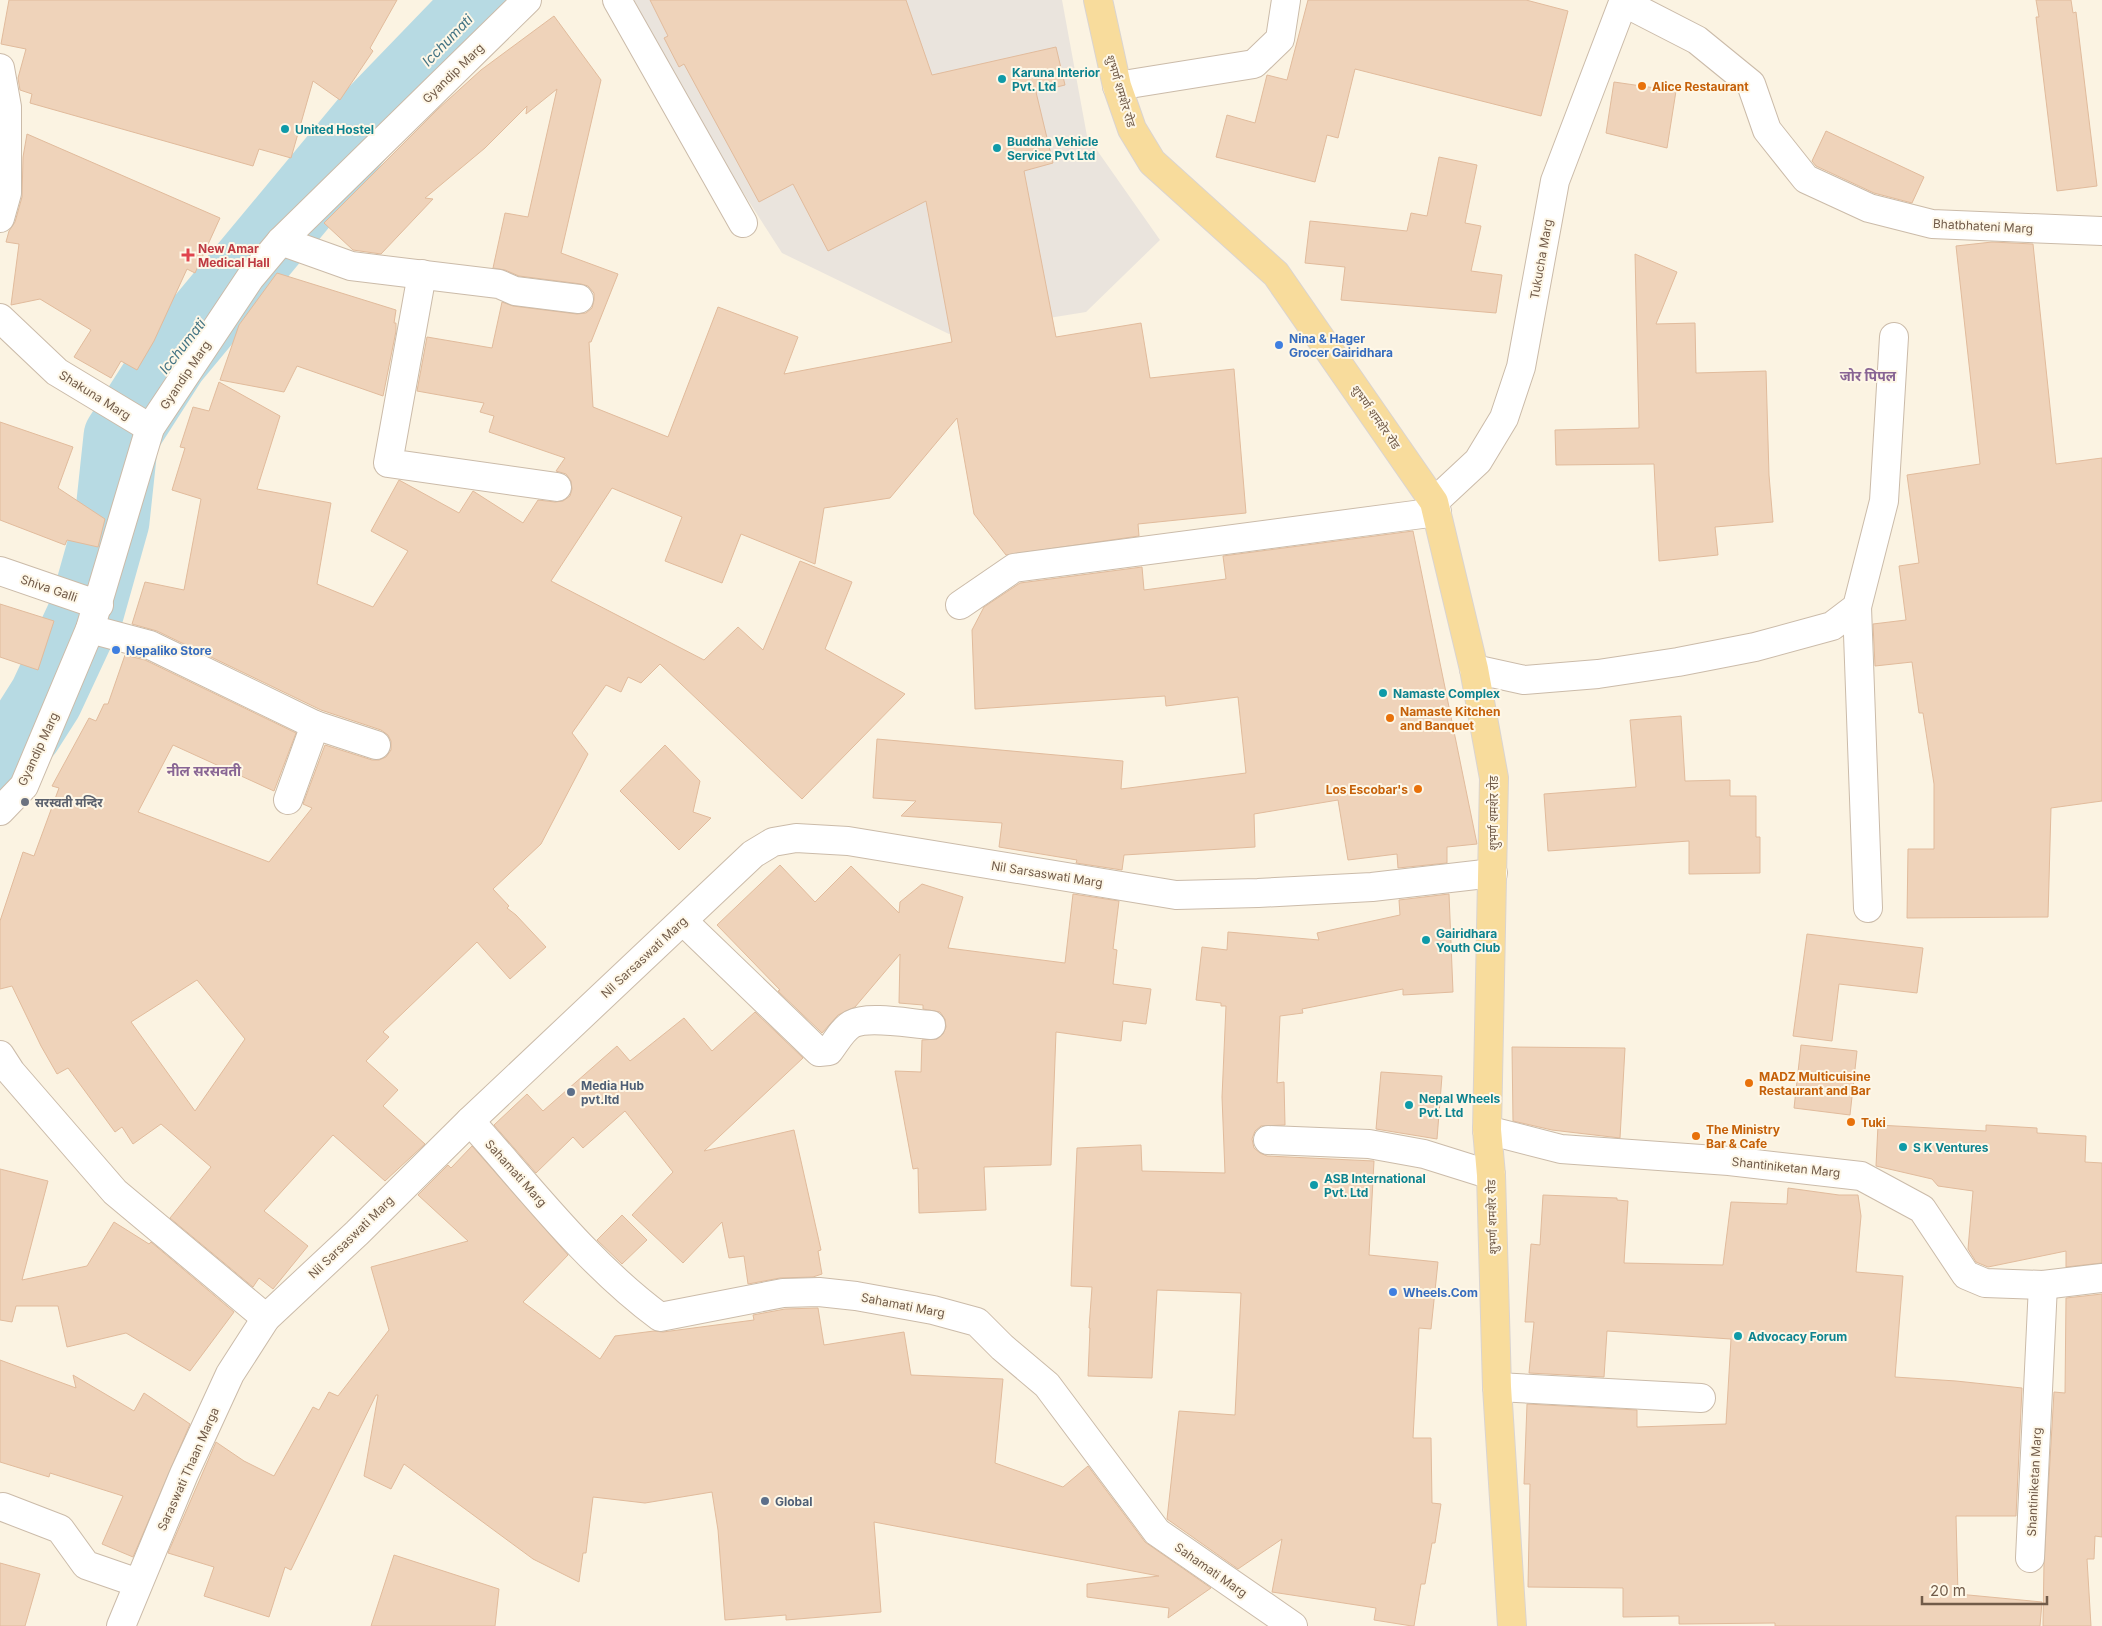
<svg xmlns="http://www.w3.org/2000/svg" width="2102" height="1626" font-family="Inter,'Noto Sans Devanagari',sans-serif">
<rect width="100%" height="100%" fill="#fbf3e2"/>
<path fill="#eae4dd" d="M 634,0 L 1062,0 L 1087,136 L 1160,240 L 1086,312 L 949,334 L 782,253 L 713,146 L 681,92 Z"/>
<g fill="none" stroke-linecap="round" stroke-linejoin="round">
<path stroke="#b7dae3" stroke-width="75" d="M 0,760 L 25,731 L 46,698 L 87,610 L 112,521 L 121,437 L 171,359 L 372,117 L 485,0"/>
</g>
<g fill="#efd3ba" stroke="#e1bb9c" fill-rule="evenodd">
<path d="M 9,0 L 397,0 L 370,48 L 373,51 L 340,100 L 313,81 L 291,158 L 259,149 L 253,166 L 30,103 L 32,94 L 20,90 L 18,78 L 26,49 L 1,44 Z"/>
<path d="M 650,0 L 906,0 L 932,75 L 1056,47 L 1065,85 L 1036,92 L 1053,163 L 1024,171 L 1056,337 L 1141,323 L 1150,378 L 1234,369 L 1246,513 L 1138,524 L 1139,536 L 1006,555 L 974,514 L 957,418 L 890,498 L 824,508 L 815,564 L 741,534 L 722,583 L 665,561 L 682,517 L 612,488 L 551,581 L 704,660 L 738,627 L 763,650 L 800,561 L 852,582 L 825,649 L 905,694 L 802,799 L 660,664 L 641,683 L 628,677 L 621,692 L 606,685 L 572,733 L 588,754 L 541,844 L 493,889 L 509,906 L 507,908 L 516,915 L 546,947 L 510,979 L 477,942 L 383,1032 L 389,1037 L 366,1061 L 398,1090 L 383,1106 L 425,1144 L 385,1181 L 333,1135 L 264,1211 L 308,1246 L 273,1289 L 259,1278 L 253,1287 L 170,1218 L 211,1167 L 161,1124 L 133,1144 L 122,1127 L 115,1132 L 68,1068 L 57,1074 L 41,1046 L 12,986 L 0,989 L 0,921 L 23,852 L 34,856 L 59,788 L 52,786 L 89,718 L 96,721 L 104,704 L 108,704 L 125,655 L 145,660 L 296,733 L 274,791 L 173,745 L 138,812 L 269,862 L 312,808 L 303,804 L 325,745 L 372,760 L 379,760 L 386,757 L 391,750 L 391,741 L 388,735 L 381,730 L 321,710 L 157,631 L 132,624 L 145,582 L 184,590 L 201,499 L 172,490 L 185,448 L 180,447 L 193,407 L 209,411 L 219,382 L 280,416 L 257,489 L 331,503 L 317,584 L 373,607 L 408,551 L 371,531 L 399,480 L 459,513 L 473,491 L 523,523 L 538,500 L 555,502 L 563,501 L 570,496 L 572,489 L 571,481 L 566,474 L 556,471 L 565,458 L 489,432 L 494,416 L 480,412 L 484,403 L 417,391 L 427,337 L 492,348 L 502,302 L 513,306 L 577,314 L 586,313 L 592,308 L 594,300 L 594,293 L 588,286 L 581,284 L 519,276 L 505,270 L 493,268 L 505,213 L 528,217 L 557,89 L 526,114 L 527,106 L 485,148 L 425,198 L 433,199 L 381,254 L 353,250 L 324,223 L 438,109 L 481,70 L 554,16 L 601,80 L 561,253 L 618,274 L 591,342 L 589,342 L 593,407 L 668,437 L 718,307 L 798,337 L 784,374 L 952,342 L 926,201 L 828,251 L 793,184 L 759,202 L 684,64 L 679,67 L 664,38 L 668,36 ZM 197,980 L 245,1039 L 195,1111 L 131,1022 Z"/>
<path d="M 1308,0 L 1526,0 L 1568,11 L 1541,116 L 1355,69 L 1338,138 L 1327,135 L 1315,182 L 1216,157 L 1227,115 L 1255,123 L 1267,75 L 1287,80 Z"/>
<path d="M 2036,0 L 2071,0 L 2073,13 L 2076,12 L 2097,186 L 2057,191 L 2036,17 L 2039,17 Z"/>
<path d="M 1614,82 L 1676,91 L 1667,148 L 1606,133 Z"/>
<path d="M 1826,131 L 1924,177 L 1912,203 L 1874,193 L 1816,166 L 1812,161 Z"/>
<path d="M 27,134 L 220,218 L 195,273 L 187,269 L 154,341 L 137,370 L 121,361 L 111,378 L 74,357 L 91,330 L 40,299 L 11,305 L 19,244 L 6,242 L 9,231 L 15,222 L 22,197 L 23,157 Z"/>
<path d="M 1439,157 L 1477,165 L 1465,223 L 1481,226 L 1471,271 L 1502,275 L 1496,313 L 1341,300 L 1345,267 L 1305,263 L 1310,221 L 1407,231 L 1411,213 L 1427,216 Z"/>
<path d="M 1992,242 L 2033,244 L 2056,464 L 2102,458 L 2102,801 L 2051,808 L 2048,917 L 1907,918 L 1908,849 L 1934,849 L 1934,784 L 1923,713 L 1919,713 L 1912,662 L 1875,666 L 1873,624 L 1906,620 L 1899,566 L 1919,563 L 1907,475 L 1980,464 L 1956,246 Z"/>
<path d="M 1635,254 L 1677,272 L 1656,324 L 1695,323 L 1696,373 L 1766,371 L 1769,475 L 1773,522 L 1715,527 L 1718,555 L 1659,561 L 1654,464 L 1556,465 L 1555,430 L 1639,428 Z"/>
<path d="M 277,273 L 396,310 L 394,323 L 396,323 L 396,331 L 383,396 L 297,366 L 284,392 L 220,380 L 239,325 Z"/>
<path d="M 0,422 L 73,447 L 58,488 L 105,519 L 98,547 L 67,540 L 65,545 L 0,520 Z"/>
<path d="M 1413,531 L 1477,844 L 1447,847 L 1447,863 L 1398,868 L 1397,854 L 1348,860 L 1338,800 L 1254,814 L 1255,847 L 1124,855 L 1122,870 L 1076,863 L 1077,860 L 999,847 L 1002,823 L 901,816 L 916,801 L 873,798 L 877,739 L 1123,761 L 1121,789 L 1246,773 L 1238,697 L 1166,706 L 1165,696 L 975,709 L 972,630 L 984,607 L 1020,583 L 1142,567 L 1144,590 L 1226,579 L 1223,556 Z"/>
<path d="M 0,604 L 54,621 L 38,670 L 0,657 Z"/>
<path d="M 1681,716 L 1685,781 L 1730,780 L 1730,796 L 1756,796 L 1756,837 L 1760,837 L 1760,873 L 1689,874 L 1689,841 L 1548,851 L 1544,794 L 1636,787 L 1630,720 Z"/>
<path d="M 665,745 L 700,781 L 693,812 L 711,818 L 679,850 L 620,791 Z"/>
<path d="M 780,865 L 815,902 L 851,866 L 899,913 L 900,902 L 922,884 L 963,897 L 948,948 L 1065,963 L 1073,894 L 1119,901 L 1113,949 L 1117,950 L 1113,984 L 1151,989 L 1146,1024 L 1123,1021 L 1121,1041 L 1056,1032 L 1051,1165 L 984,1167 L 986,1210 L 919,1213 L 918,1168 L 913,1169 L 895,1071 L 921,1072 L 922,1040 L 937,1039 L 943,1034 L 946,1027 L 945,1019 L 940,1012 L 923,1009 L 923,1005 L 899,1003 L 900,954 L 855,1007 L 838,1015 L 822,1033 L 778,991 L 780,990 L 717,925 Z"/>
<path d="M 1449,894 L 1453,992 L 1403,995 L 1403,989 L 1302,1009 L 1303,1013 L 1280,1016 L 1277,1083 L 1284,1082 L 1285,1125 L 1261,1126 L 1255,1131 L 1252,1139 L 1254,1148 L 1260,1153 L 1267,1156 L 1374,1161 L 1369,1255 L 1438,1262 L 1431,1329 L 1419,1328 L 1413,1438 L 1431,1438 L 1432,1503 L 1441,1504 L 1435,1543 L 1432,1543 L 1425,1584 L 1421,1584 L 1414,1626 L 1412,1626 L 1374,1620 L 1376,1608 L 1272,1592 L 1282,1539 L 1238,1569 L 1167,1519 L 1179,1411 L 1235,1415 L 1241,1293 L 1157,1290 L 1152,1378 L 1088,1376 L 1090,1328 L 1089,1328 L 1092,1287 L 1071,1286 L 1077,1148 L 1141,1145 L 1142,1171 L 1225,1173 L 1222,1097 L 1226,1006 L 1221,1006 L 1221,1003 L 1196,1000 L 1202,947 L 1227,950 L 1228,932 L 1319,940 L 1317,933 L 1400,915 L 1399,900 Z"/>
<path d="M 1807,934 L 1923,948 L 1917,993 L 1839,984 L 1832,1041 L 1793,1036 Z"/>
<path d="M 755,1012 L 803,1058 L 704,1151 L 794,1130 L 821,1250 L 818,1251 L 822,1274 L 813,1277 L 780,1278 L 748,1284 L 744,1256 L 729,1258 L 722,1222 L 683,1263 L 632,1215 L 673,1172 L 625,1111 L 583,1148 L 573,1137 L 536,1173 L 494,1125 L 527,1094 L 543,1111 L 617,1046 L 630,1061 L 684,1018 L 712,1051 Z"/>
<path d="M 1801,1045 L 1857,1051 L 1850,1115 L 1794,1108 Z"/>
<path d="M 1512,1047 L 1625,1048 L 1620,1138 L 1552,1130 L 1513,1121 Z"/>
<path d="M 1381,1072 L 1442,1076 L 1437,1139 L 1376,1129 Z"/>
<path d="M 1878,1125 L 1986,1131 L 1986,1125 L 2037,1128 L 2037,1133 L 2086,1136 L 2085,1162 L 2102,1163 L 2102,1263 L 2066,1267 L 2066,1251 L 1988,1267 L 1976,1262 L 1968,1249 L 1973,1191 L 1938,1186 L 1932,1179 L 1876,1166 Z"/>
<path d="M 472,1146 L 568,1255 L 523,1302 L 600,1359 L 615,1336 L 654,1331 L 663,1332 L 754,1320 L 753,1315 L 785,1309 L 818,1308 L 824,1345 L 904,1332 L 911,1375 L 1003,1379 L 995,1463 L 1063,1487 L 1088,1466 L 1145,1542 L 1211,1588 L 1168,1618 L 1169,1608 L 1087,1597 L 1087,1584 L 1159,1576 L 874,1522 L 881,1612 L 786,1620 L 786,1615 L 725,1620 L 718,1530 L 712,1492 L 645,1503 L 593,1497 L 586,1553 L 583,1553 L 579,1582 L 533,1559 L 404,1464 L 391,1489 L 364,1476 L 378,1395 L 376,1395 L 291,1570 L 285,1567 L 269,1617 L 204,1596 L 214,1567 L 168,1553 L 216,1442 L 244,1461 L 274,1476 L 313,1407 L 319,1410 L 329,1392 L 338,1396 L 389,1330 L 371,1267 L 468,1241 L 418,1195 L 448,1165 L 451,1168 Z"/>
<path d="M 0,1169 L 48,1181 L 22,1280 L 87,1266 L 114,1222 L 149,1244 L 151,1242 L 234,1312 L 190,1371 L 126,1333 L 67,1347 L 58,1306 L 16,1306 L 12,1322 L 0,1320 Z"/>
<path d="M 1788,1188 L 1839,1195 L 1858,1195 L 1861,1216 L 1856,1272 L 1903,1276 L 1895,1377 L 1956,1381 L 2022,1388 L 2016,1516 L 1956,1516 L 1958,1594 L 2042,1602 L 2040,1626 L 1775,1626 L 1775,1623 L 1679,1624 L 1679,1616 L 1623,1617 L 1623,1588 L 1528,1587 L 1530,1484 L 1524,1484 L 1527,1404 L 1637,1410 L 1637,1427 L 1726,1424 L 1731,1339 L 1607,1331 L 1604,1377 L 1529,1373 L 1534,1322 L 1525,1322 L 1531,1244 L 1540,1245 L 1543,1195 L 1617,1198 L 1617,1200 L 1628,1201 L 1624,1263 L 1723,1265 L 1731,1202 L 1787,1204 Z"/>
<path d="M 622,1215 L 647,1240 L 622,1264 L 597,1240 Z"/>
<path d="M 2102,1294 L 2102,1537 L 2095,1536 L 2094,1559 L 2087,1559 L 2091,1626 L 2043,1626 L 2044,1563 L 2054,1392 L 2065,1393 L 2066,1298 Z"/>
<path d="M 0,1360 L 76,1388 L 73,1375 L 134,1411 L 144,1393 L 190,1424 L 133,1557 L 102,1544 L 123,1496 L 50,1473 L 49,1477 L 0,1462 Z"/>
<path d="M 394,1555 L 499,1589 L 495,1626 L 371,1626 Z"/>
<path d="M 0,1563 L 40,1574 L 25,1626 L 0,1626 Z"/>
</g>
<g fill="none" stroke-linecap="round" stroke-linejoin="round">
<g stroke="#cbbba9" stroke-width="30">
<g id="minor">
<path d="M 617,0 L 743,223"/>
<path d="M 1623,2 L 1697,40 L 1751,84 L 1767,130 L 1806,179 L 1869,208 L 1932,224 L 2102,231"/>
<path d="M 0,68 L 7,107 L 7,193 L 0,218"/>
<path d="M 1117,86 L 1254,64 L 1280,39 L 1286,0"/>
<path d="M 281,241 L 351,266 L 499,284 L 515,291 L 579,299"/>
<path d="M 422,274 L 388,463 L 557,487"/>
<path d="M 0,318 L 57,372 L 150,428"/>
<path d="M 1434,502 L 1478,461 L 1504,418 L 1521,367 L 1555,181 L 1624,0"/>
<path d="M 0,571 L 99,605"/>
<path d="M 960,605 L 1014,568 L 1437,512"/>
<path d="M 1857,607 L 1868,908"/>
<path d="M 90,629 L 150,645 L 315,725 L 376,745"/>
<path d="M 1474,669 L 1524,680 L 1598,674 L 1678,662 L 1755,647 L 1832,626 L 1857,607 L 1884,501 L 1894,337"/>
<path d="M 288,800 L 315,725"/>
<path d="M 0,811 L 24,786 L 90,629 L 150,428 L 250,278 L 281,241 L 527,0"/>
<path d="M 683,921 L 819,1052 L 829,1051 C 836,1042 842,1030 852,1024 C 869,1015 912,1024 931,1025"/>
<path d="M 0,1055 L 11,1072 L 115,1192 L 266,1318 L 357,1233 L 470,1121 L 753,854 L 773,842 L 796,838 L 848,841 L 1176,895 L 1258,893 L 1372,887 L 1493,873"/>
<path d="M 470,1121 C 530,1188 587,1263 660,1317 L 783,1293 L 819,1292 L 856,1296 L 933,1310 L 977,1322 L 1002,1347 L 1047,1385 L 1157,1532 L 1293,1626"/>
<path d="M 1487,1130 L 1561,1149 L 1729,1161 L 1861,1176 L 1922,1209 L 1966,1275 L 1985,1283 L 2043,1285 L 2102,1278"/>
<path d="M 1268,1140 L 1369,1144 L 1424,1154 L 1491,1175"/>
<path d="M 1497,1387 L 1701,1398"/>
<path d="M 3,1507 L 60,1529 L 86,1565 L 138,1583"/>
<path d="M 2030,1558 L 2043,1285"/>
<path d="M 121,1626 L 184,1474 L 230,1374 L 266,1318"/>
</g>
</g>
<g stroke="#dad4d0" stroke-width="30">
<path id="major" d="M 1098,0 L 1117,86 L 1132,129 L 1152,162 L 1276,274 L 1434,502 L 1474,669 L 1494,778 L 1487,1130 L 1491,1175 L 1497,1387 L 1512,1626"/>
</g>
<use href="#minor" stroke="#fff" stroke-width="28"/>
<use href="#major" stroke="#f8dc9c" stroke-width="28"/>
</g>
<g fill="#0f9aa8" stroke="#fef7e7" stroke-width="2">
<circle cx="1002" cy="79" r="5"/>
<circle cx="285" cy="129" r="5"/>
<circle cx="997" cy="148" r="5"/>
<circle cx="1383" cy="693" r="5"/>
<circle cx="1426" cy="940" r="5"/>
<circle cx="1409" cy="1105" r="5"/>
<circle cx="1903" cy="1147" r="5"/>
<circle cx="1314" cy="1185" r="5"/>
<circle cx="1738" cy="1336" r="5"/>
</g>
<g fill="#e8710a" stroke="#fef7e7" stroke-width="2">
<circle cx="1642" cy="86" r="5"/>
<circle cx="1390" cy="718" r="5"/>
<circle cx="1418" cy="789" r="5"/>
<circle cx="1749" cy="1083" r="5"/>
<circle cx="1851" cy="1122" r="5"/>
<circle cx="1696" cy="1136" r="5"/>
</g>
<path fill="#e0444e" stroke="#fef7e7" stroke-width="2" d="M185.5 247.5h5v5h5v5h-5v5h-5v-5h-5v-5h5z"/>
<g fill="#3f7fe0" stroke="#fef7e7" stroke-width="2">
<circle cx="1279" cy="345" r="5"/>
<circle cx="116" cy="650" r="5"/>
<circle cx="1393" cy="1292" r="5"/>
</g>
<circle fill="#6b7280" stroke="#fef7e7" stroke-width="2" cx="25" cy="802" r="5"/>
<g fill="#5c6f8a" stroke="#fef7e7" stroke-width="2">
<circle cx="571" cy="1092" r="5"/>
<circle cx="765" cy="1501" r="5"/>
</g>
<g text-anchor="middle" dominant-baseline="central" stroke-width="4" stroke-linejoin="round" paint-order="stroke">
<g font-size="12" font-weight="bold" fill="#0d838f" stroke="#fef7e7" text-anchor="start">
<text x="1012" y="72">Karuna Interior<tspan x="1012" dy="14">Pvt. Ltd</tspan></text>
<text x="295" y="129">United Hostel</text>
<text x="1007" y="141">Buddha Vehicle<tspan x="1007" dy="14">Service Pvt Ltd</tspan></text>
<text x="1393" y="693">Namaste Complex</text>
<text x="1436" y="933">Gairidhara<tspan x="1436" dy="14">Youth Club</tspan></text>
<text x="1419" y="1098">Nepal Wheels<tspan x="1419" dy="14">Pvt. Ltd</tspan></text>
<text x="1913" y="1147">S K Ventures</text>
<text x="1324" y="1178">ASB International<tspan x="1324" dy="14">Pvt. Ltd</tspan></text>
<text x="1748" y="1336">Advocacy Forum</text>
</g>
<g font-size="12" fill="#715b49" stroke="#fef7e7">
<text transform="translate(453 73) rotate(-44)">Gyandip Marg</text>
<text transform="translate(1121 91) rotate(73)">शुभर्ण शमशेर रोड</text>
<text transform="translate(1983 226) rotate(3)">Bhatbhateni Marg</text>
<text transform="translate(1541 259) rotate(-80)">Tukucha Marg</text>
<text transform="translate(185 375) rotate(-56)">Gyandip Marg</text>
<text transform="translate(95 395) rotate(32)">Shakuna Marg</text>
<text transform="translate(1376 417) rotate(55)">शुभर्ण शमशेर रोड</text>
<text transform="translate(49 588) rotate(19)">Shiva Galli</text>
<text transform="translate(38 749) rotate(-65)">Gyandip Marg</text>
<text transform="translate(1493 813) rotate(-90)">शुभर्ण शमशेर रोड</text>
<text transform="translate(1047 874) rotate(9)">Nil Sarsaswati Marg</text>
<text transform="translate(644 957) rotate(-43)">Nil Sarsaswati Marg</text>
<text transform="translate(1786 1167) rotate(6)">Shantiniketan Marg</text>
<text transform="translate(516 1173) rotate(48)">Sahamati Marg</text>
<text transform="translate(1492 1217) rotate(-92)">शुभर्ण शमशेर रोड</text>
<text transform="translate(351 1237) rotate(-44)">Nil Sarsaswati Marg</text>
<text transform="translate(903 1305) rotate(11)">Sahamati Marg</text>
<text transform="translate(188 1469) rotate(-66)">Saraswati Thaan Marga</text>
<text transform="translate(2034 1482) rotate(-87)">Shantiniketan Marg</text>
<text transform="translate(1211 1570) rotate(35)">Sahamati Marg</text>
</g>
<g font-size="12" font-weight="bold" fill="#c56008" stroke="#fef7e7" text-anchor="start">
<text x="1652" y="86">Alice Restaurant</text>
<text x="1400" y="711">Namaste Kitchen<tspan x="1400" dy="14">and Banquet</tspan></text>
<text x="1408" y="789" text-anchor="end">Los Escobar's</text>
<text x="1759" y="1076">MADZ Multicuisine<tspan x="1759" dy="14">Restaurant and Bar</tspan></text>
<text x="1861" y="1122">Tuki</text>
<text x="1706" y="1129">The Ministry<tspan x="1706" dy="14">Bar &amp; Cafe</tspan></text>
</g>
<g font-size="12" font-weight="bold" fill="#be3a42" stroke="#fef7e7" text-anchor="start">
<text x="198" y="248">New Amar<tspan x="198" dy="14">Medical Hall</tspan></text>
</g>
<g font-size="12" font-weight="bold" fill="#366cbe" stroke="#fef7e7" text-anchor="start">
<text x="1289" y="338">Nina &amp; Hager<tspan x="1289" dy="14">Grocer Gairidhara</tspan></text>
<text x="126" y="650">Nepaliko Store</text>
<text x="1403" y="1292">Wheels.Com</text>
</g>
<g font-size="12" font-weight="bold" fill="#5b616d" stroke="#fef7e7" text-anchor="start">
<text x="35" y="802">सरस्वती मन्दिर</text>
</g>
<g font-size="12" font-weight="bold" fill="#4e5e75" stroke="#fef7e7" text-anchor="start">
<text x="581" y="1085">Media Hub<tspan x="581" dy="14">pvt.ltd</tspan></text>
<text x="775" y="1501">Global</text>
</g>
<g font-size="14" font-style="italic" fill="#447484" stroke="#fef7e7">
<text transform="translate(447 40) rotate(-46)">Icchumati</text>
<text transform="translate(182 346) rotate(-52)">Icchumati</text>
</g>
<g font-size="14" font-weight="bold" fill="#886594" stroke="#fef7e7">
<text x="1868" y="375">जोर पिपल</text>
<text x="204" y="770">नील सरसवती</text>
</g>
</g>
<path d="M1922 1596v8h125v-8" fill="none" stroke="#715b49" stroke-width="2.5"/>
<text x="1930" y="1596" font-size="15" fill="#715b49" stroke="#fef7e7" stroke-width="4" paint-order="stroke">20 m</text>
</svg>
